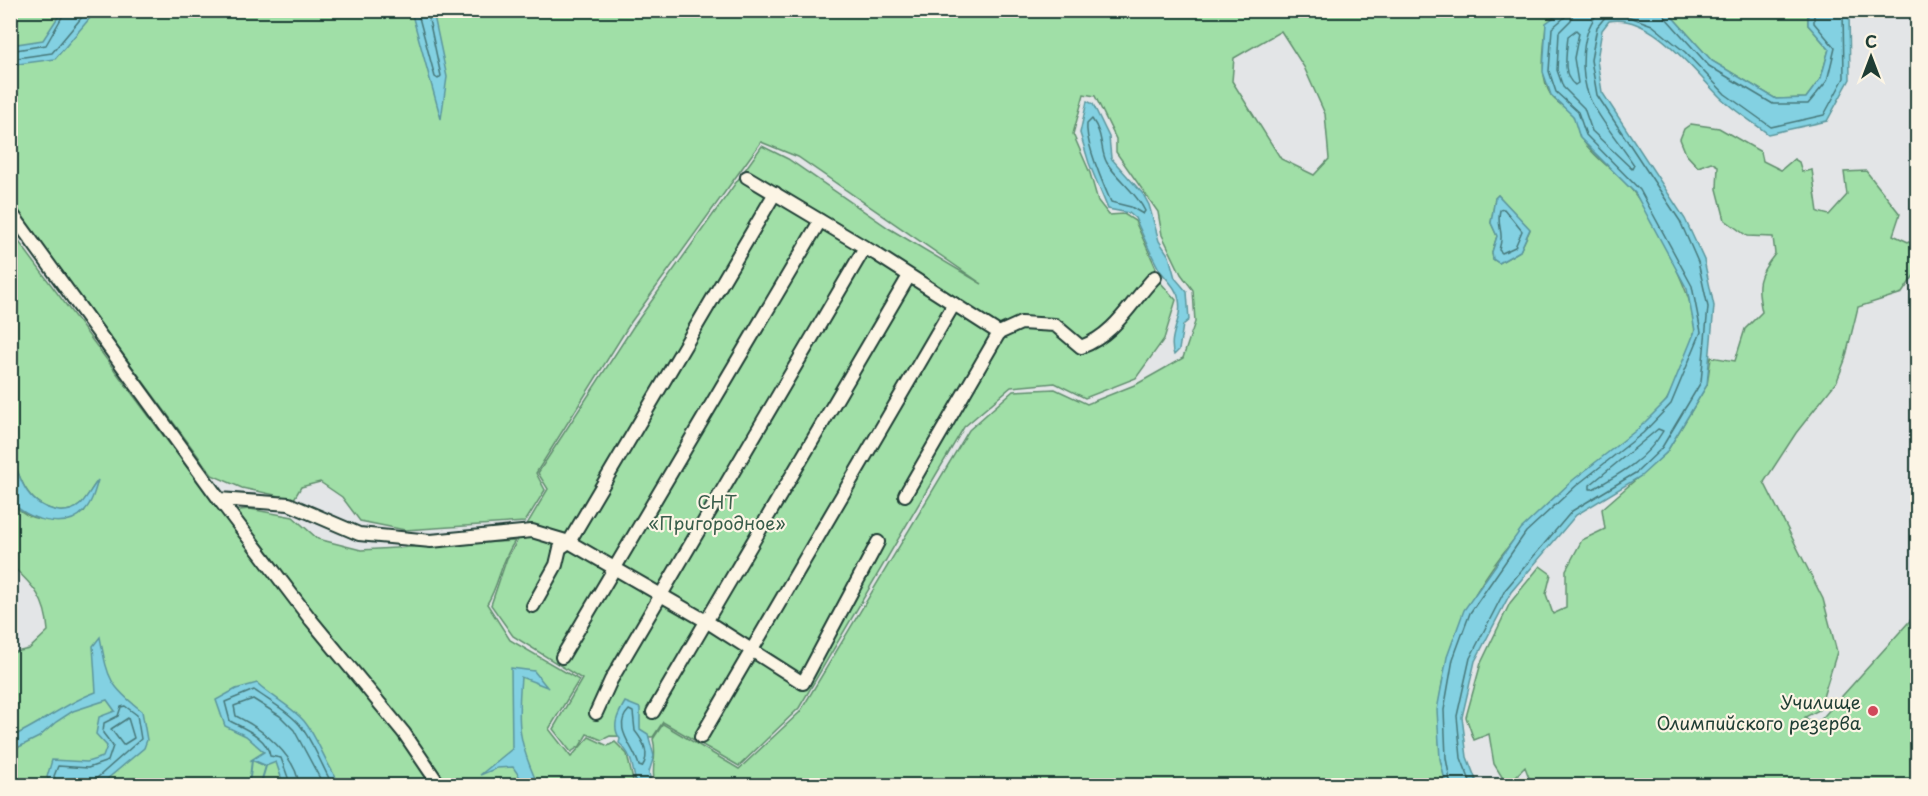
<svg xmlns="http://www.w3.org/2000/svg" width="1928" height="796" font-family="'Playpen Sans',sans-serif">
<rect width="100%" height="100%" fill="#e3e5e7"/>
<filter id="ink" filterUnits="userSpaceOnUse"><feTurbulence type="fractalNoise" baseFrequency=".0167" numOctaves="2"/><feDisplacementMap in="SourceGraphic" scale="12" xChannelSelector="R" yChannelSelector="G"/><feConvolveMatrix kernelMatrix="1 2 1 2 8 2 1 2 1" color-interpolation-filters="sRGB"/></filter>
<g filter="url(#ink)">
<g fill="#a0dfa7" stroke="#608e6e" stroke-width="1.5" fill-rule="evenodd">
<path d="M 10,11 L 1564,11 L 1546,24 C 1545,46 1538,75 1551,95 C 1556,104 1569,108 1574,117 C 1577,123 1577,132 1581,138 C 1595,160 1620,173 1635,194 C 1652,217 1701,307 1694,334 C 1689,349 1674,389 1666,401 C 1642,433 1603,455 1573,481 C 1481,560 1416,660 1446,785 L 655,785 C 650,769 658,756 653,739 L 663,724 L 739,769 L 800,712 L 969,430 L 1013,391 L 1055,389 L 1087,404 L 1137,384 L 1183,358 L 1195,322 L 1193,290 L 1181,274 L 1162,235 L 1158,212 L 1116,152 L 1116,139 L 1095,96 L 1084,94 L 1073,134 L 1090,173 L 1098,201 L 1109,215 L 1124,214 L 1135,221 L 1156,268 L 1100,331 L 1080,342 L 1059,325 L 1045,322 L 1083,351 L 1119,330 L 1140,296 L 1154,282 L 1160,282 L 1176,300 L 1164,339 L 1136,378 L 1085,398 L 1055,383 L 1011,387 L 964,427 L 799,708 L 739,766 L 663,722 L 653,737 L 610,736 L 602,740 L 587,734 L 580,746 L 571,752 L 553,729 L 582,679 L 513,636 L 491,605 L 507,558 L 548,489 L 538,473 L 633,327 L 762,146 L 788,159 L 890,229 L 982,284 L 798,157 L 761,142 L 631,322 L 536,473 L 545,490 L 525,522 L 405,530 L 360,521 L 342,497 L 320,482 L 301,487 L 294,499 L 242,488 L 212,475 L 11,202 ZM 1281,31 L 1304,67 L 1325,114 L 1329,159 L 1314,175 L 1281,159 L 1232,81 L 1234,58 ZM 1498,195 L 1530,230 L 1520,251 L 1499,263 L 1493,259 L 1492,252 L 1497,236 L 1491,223 L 1495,198 Z"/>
<path d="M 1667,11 L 1808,11 L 1808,25 L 1829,49 L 1821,78 L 1806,98 L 1776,99 L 1712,61 Z"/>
<path d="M 1691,124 L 1719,128 L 1761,152 L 1763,161 L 1781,170 L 1794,159 L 1799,162 L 1802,172 L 1812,170 L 1818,212 L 1829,215 L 1847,195 L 1844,172 L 1866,171 L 1900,214 L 1893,235 L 1917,246 L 1917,271 L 1902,293 L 1858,307 L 1845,360 L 1837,381 L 1796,433 L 1764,482 L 1823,599 L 1837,652 L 1819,710 L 1805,717 L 1816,725 L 1917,613 L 1917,785 L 1563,786 L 1531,783 L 1525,767 L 1507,785 L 1494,764 L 1489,734 L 1474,740 L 1466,717 L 1481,663 L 1510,603 L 1540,566 L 1551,574 L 1546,594 L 1553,614 L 1566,608 L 1566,570 L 1582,540 L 1605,529 L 1602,509 L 1666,453 L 1707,385 L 1711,357 L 1735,361 L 1745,329 L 1762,312 C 1756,285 1757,276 1775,254 L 1773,237 L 1747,236 L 1725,220 L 1717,189 L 1718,166 L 1711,162 L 1698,167 L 1686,154 L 1680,139 L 1684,129 Z"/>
<path d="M 11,231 L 212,501 L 229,511 L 250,509 L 293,517 L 318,539 L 361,550 L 515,541 C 500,562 500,583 487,604 L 510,640 L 579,680 L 549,729 L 571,757 L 589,737 L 608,746 L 615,742 L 627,754 L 634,785 L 11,785 L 11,653 L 29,649 L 48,631 C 46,599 34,586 11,565 L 11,501 C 32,528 56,519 84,512 L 96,483 C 91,489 86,500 80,505 C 74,510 65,512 58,511 C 27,506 20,479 11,453 Z"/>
</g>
<g fill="#83d1e2" stroke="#5b969c" stroke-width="1.5">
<path d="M 1564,10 L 1667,11 L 1712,61 L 1776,99 L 1806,98 L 1821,78 L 1829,49 L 1808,25 L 1808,11 L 1849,11 L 1850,79 L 1827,121 L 1768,134 C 1753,122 1734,111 1720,97 C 1693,71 1652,13 1609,21 L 1602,30 L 1597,60 L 1602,92 L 1685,219 L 1704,260 L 1714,306 L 1707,385 L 1666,453 L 1641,476 L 1576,515 L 1511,592 L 1475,661 L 1462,717 L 1467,757 L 1478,785 L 1446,785 L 1440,759 L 1437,710 L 1447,657 L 1464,610 L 1521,529 L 1573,480 L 1639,428 L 1667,400 L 1695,331 L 1687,289 L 1635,193 L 1580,138 L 1573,116 L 1551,95 L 1543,72 L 1546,23 Z"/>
<path d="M 62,11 L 96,11 L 55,59 L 11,65 L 11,45 L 43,40 Z"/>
<path d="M 411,11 L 433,11 L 447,77 L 441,119 Z"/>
<path d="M 1087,101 L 1093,104 L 1109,137 L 1111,158 L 1143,194 L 1149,205 L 1159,241 L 1169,256 L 1175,278 L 1187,292 L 1189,320 L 1183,325 L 1179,350 L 1174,355 C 1167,336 1183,320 1179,300 C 1177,288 1166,279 1159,269 C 1150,253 1143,235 1135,218 L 1129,213 L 1108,209 L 1089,163 L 1080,133 Z"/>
<path d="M 1498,195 L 1530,229 L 1520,251 L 1499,263 L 1493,259 L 1492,252 L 1497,236 L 1491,223 L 1495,198 Z"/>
<path d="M 11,453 C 20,480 27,506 59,511 C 67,512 76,509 81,504 C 87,497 92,488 98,480 C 95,490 92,503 84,511 C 66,531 26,520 11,501 Z"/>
<path d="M 100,637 C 108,678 108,685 142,711 L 147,740 L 144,748 L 100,785 L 53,785 L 47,777 L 52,760 L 87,762 L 103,757 L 107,746 L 96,734 L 99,717 L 115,711 L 107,700 L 73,711 L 56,722 L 39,737 L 11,751 L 11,737 C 41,724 65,703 96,692 L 93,646 Z"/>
<path d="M 511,668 L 534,671 L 547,687 L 521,677 C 517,724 518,742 538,785 L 525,785 L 513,767 L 497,768 L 480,775 L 512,749 Z"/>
<path d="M 257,683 C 272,697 290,705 304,721 C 319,739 326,766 341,785 L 287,785 L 282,780 L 276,762 L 266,766 L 251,760 L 264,752 L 246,736 L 225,726 L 216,700 L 236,689 Z"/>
<path d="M 625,702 L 640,708 L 640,729 L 648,734 L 654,756 L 649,772 L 651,784 L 636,784 C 632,767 633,755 619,743 L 620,739 C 611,726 618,714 625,702 Z"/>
</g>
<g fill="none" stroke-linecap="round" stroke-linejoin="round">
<g stroke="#47787a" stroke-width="1.5">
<path d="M 417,10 L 435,77 L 438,79 L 441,76 L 427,10"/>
<path d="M 1574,10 L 1571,20 L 1559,32 L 1557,70 L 1563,87 L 1584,108 L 1592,131 L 1632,169 L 1634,165 C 1620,143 1601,122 1590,99 C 1579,73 1580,30 1601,10"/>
<path d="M 1663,10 L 1665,17 L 1709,66 L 1773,104 L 1808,104 L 1827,81 L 1835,48 L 1814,23 L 1814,10"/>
<path d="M 1576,30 L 1579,33 L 1574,58 L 1578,83 L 1575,85 C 1561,76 1567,51 1568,36 Z"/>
<path d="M 10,51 L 46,45 L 66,10"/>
<path d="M 10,59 L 52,53 L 88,10"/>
<path d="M 1092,119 C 1104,135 1100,152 1107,163 C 1118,180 1136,192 1145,211 L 1143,214 L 1131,207 L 1111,202 C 1103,184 1085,142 1087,124 Z"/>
<path d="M 1504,209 L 1522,231 L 1515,247 L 1502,253 L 1499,250 C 1505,230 1496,227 1500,210 Z"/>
<path d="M 1658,429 L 1663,431 C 1647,459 1620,474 1593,489 L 1590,489 L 1590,485 Z"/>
<path d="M 629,710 L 633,712 L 635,731 C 643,741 651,754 642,767 L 639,766 C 635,747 611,728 629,710 Z"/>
<path d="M 128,718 L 134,738 L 123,745 L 111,729 Z"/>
<path d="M 58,786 L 54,776 L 58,766 L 88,768 L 108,761 L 113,746 L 103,733 L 104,723 L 118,716 L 121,707 L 125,706 L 137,715 L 141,739 L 97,778 L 95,786"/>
<path d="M 291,786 L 281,758 L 270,756 C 267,737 245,729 230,721 L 225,702 L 254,690 C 269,701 287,710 299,724 C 313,741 322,766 333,786"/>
<path d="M 299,786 C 297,756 261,728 236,716 L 234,706 L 253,699 L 280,716 L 294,730 L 324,786"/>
<path d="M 1451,786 L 1446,758 L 1444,710 L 1453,659 L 1470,613 L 1526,532 L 1577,485 L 1643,433 L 1671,404 L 1701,332 L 1692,286 L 1640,190 L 1586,135 L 1578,112 L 1556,92 L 1549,71 L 1552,28 L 1565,17 L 1566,10"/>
<path d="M 1472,786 L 1461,758 L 1457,716 L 1470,658 L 1505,590 L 1572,511 L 1637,472 L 1661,449 L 1701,382 L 1708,307 L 1698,262 L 1680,221 L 1597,95 L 1591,60 L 1597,27 L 1606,16 L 1619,13 L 1652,25 L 1685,52 L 1725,94 L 1771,127 L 1824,115 L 1844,78 L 1843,10"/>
</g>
<g stroke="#5b969c" stroke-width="2">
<path d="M 257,762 L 266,766 L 260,786"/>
<path d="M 245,786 L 250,777 L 252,760"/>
</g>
<g stroke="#1f3d34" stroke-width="16">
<g id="minor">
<path d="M 747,177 L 876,254 L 999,333 L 1021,323 L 1055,325 L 1081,347 C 1115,335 1131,302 1155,277"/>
<path d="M 10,211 L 219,499 L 289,504 L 359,534 L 431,541 L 532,531 L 569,542 L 706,621 L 803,683 L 878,542"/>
<path d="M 905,495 L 999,333"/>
<path d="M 219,499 L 311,620 L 404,733 L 440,786"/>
<path d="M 533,606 L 556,565 L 560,548 L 569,542 L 775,193"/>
<path d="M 562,657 L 820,221"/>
<path d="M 653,712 L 909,276"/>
<path d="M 596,713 L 611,680 L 864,249"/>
<path d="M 701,737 L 954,304"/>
</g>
</g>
<use href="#minor" stroke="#fcf5e5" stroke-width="12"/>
</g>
</g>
<circle fill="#d1495b" stroke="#fcf5e5" stroke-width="2" cx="1873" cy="711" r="6"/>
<g text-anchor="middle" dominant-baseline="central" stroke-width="4.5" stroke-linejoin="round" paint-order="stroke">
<g font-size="18" fill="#395d4b" stroke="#fcf5e5">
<text x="717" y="501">СНТ<tspan x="717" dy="21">«Пригородное»</tspan></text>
</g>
<g font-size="18" fill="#1f3d34" stroke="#fcf5e5" text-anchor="end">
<text x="1861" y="701">Училище<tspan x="1861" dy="21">Олимпийского резерва</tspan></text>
</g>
</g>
<rect width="1928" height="796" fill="none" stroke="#fcf5e5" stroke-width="36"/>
<rect x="18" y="18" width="1892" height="760" fill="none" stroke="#1f3d34" stroke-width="2" filter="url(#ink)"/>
<g transform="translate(1871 57)" stroke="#fcf5e5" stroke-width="4.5" paint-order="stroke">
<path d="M0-4.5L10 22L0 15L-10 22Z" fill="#1f3d34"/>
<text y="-9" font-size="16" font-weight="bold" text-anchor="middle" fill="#1f3d34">С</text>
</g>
</svg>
